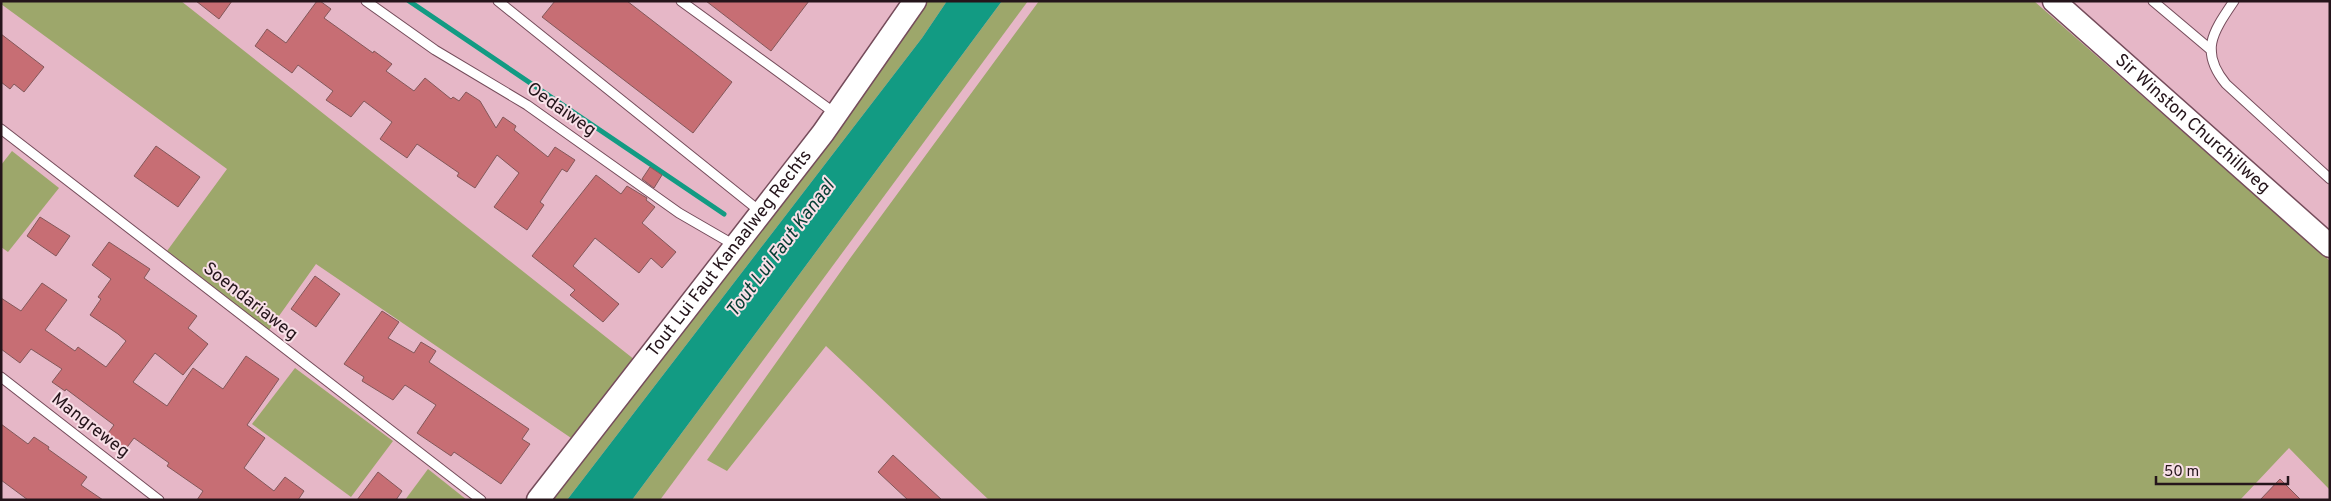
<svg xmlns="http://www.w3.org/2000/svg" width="2331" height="501" font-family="Overpass,sans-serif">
<rect width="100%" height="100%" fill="#e6b7c7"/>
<g fill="#9da76b">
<path d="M 1,1 L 181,1 L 635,360 L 574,440 L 316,264 L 269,330 L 167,251 L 227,169 L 1,4 Z"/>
<path d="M 926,1 L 947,1 L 922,38 L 567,500 L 551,500 L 814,160 Z"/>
<path d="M 1002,1 L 1028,1 L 660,500 L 632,500 Z"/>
<path d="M 1039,1 L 2034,1 L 2330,261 L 2330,490 L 2289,448 L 2240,500 L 989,500 L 826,346 L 727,471 L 707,460 L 851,257 Z"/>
<path d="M 12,151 L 59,188 L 8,252 L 1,247 L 1,165 Z"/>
<path d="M 295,368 L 393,441 L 351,497 L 252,424 Z"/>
<path d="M 428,469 L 467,500 L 405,500 Z"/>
</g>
<path fill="#129b83" d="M 947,1 L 1002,1 L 632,500 L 567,500 L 922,38 Z"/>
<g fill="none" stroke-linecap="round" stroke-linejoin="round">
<path stroke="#129b83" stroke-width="5" d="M 409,1 L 724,214"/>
</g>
<g fill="#c76e74" stroke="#835759">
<path d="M 196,1 L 232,1 L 219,19 Z"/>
<path d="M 317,1 L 320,1 L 331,9 L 324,18 L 373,53 L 374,51 L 392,64 L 386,71 L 414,91 L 425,78 L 451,99 L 453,97 L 459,101 L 466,92 L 480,101 L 496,128 L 503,117 L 516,126 L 514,130 L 548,157 L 555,147 L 575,160 L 567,172 L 562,169 L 540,202 L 544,205 L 527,230 L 494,207 L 519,173 L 497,155 L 475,188 L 457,176 L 459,173 L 417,144 L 407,158 L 380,139 L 392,122 L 364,101 L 351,117 L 326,100 L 333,91 L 298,65 L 292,73 L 255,46 L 267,29 L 286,43 Z"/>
<path d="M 555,1 L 627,1 L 732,82 L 693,133 L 542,17 Z"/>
<path d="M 706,1 L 809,1 L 771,51 Z"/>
<path d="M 1,34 L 44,67 L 24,92 L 14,84 L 10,89 L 1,82 Z"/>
<path d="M 156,146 L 200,177 L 178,207 L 134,176 Z"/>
<path d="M 650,167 L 662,175 L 654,188 L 642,179 Z"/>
<path d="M 596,175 L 621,194 L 627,186 L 647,198 L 646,200 L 655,207 L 642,223 L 676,252 L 662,268 L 651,258 L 639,273 L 595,238 L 573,266 L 619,304 L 603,322 L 570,295 L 575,290 L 532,256 Z"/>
<path d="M 40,217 L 70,236 L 56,256 L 27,236 Z"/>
<path d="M 109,242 L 150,269 L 144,278 L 197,316 L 188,328 L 208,344 L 183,375 L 155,353 L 133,382 L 167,406 L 193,368 L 223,389 L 246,356 L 279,379 L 247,425 L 265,438 L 244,468 L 274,491 L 285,477 L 304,491 L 298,500 L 197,500 L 203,491 L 167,466 L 169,463 L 134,438 L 125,450 L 106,436 L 114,425 L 66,389 L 65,391 L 52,382 L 62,369 L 31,349 L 20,363 L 1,349 L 1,298 L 21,311 L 42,283 L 67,300 L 45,330 L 75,351 L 78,347 L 106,367 L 126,341 L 118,334 L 90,315 L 101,299 L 98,297 L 111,279 L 92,265 Z"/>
<path d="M 315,276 L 340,294 L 316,327 L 291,309 Z"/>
<path d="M 382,311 L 399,322 L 388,338 L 414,353 L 421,342 L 436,351 L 429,362 L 529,429 L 522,439 L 530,444 L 501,484 L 454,452 L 451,456 L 417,433 L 436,405 L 405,385 L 393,400 L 362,381 L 364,377 L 344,364 Z"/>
<path d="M 1,424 L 28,444 L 34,437 L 49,447 L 48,449 L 87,477 L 81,485 L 103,500 L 28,500 L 1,480 Z"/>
<path d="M 893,455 L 942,500 L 908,500 L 878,472 Z"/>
<path d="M 378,472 L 402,491 L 396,500 L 357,500 Z"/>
<path d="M 2280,479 L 2301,500 L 2260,500 Z"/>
</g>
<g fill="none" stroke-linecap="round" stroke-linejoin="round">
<g stroke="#754c5b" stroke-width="11">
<g id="service">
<path d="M 366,1 L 435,50 L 527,105 L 679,213 L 736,246"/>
<path d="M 498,1 L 762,213"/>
<path d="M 681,1 L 836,114"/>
<path d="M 2153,1 L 2211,50"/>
<path d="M 2234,1 C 2213,32 2199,51 2226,84 L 2330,179"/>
<path d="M 1,129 L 481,500"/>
<path d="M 1,377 L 159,500"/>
</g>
</g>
<g stroke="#754c5b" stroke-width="25">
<g id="tertiary">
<path id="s1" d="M 2054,1 L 2330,246"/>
<path id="s2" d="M 538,500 L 823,133 L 915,1"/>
</g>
</g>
<use href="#service" stroke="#fff" stroke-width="9"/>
<use href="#tertiary" stroke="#fff" stroke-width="22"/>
</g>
<g text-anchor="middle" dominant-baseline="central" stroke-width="4" stroke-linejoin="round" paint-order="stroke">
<g font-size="18" fill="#25151b" stroke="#f8dfe7">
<text transform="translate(561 110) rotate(35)">Oedaiweg</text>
<text stroke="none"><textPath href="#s1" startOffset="185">Sir Winston Churchillweg</textPath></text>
<text stroke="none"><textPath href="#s2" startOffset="312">Tout Lui Faut Kanaalweg Rechts</textPath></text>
<text transform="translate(250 302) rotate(38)">Soendariaweg</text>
<text transform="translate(90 426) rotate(38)">Mangreweg</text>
</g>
<g font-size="19" font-style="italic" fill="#053c32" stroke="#f8dfe7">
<text transform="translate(781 249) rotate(-53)">Tout Lui Faut Kanaal</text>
</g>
</g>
<rect width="2331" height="501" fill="none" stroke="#25151b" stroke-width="5"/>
<path d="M2156 476v8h132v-8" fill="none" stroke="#25151b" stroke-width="2.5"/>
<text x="2164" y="476" font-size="15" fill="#25151b" stroke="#f8dfe7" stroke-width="4" paint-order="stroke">50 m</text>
</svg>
